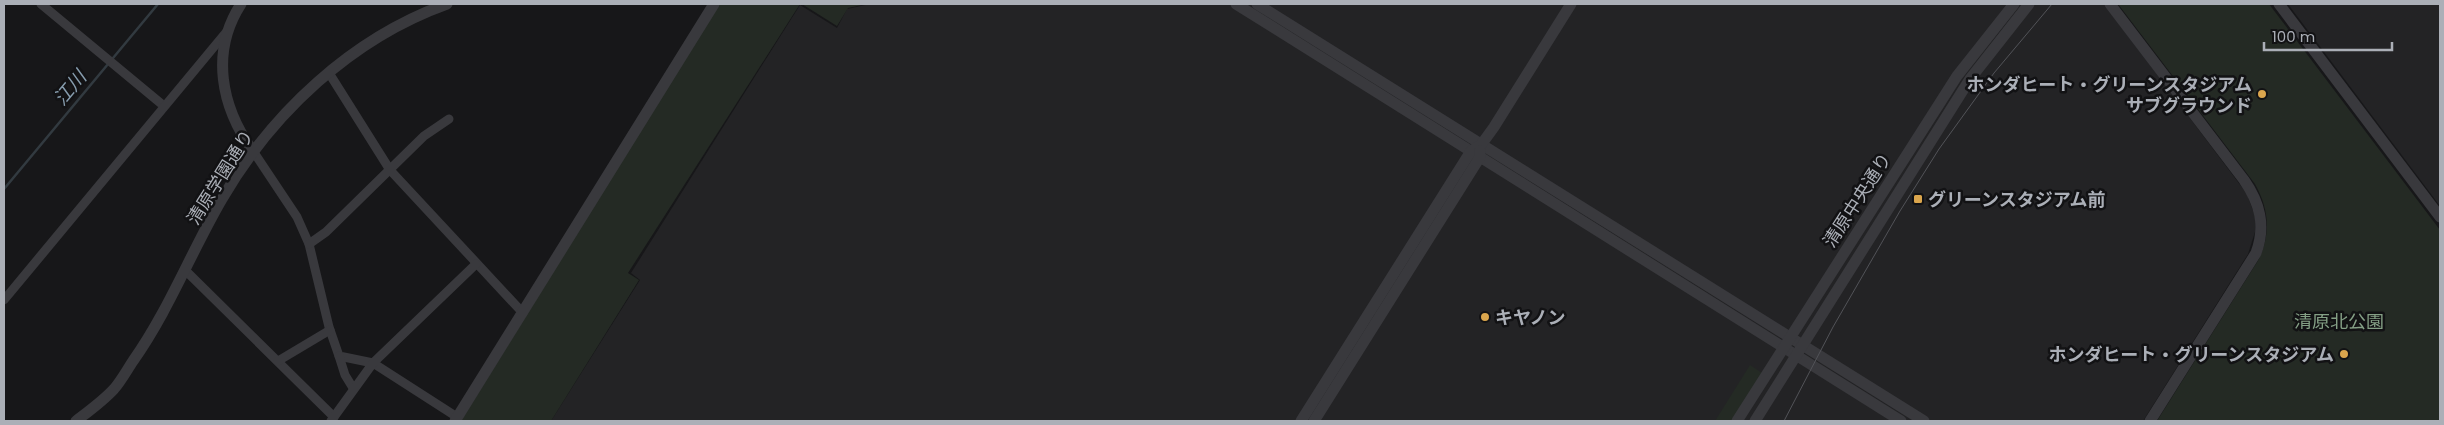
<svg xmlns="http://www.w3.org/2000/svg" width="2444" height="425" font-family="Poppins,'Noto Sans JP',sans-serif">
<rect width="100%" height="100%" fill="#171719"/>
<g fill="#232325">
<path d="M 870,4 L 2104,4 L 2247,194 L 2256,219 L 2255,232 L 2248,254 L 2143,421 L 551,421 L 640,280 L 631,273 L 800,5 L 837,28 L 847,9 Z"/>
<path d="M 2288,4 L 2440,4 L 2440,206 Z"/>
</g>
<g fill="#242a24">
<path d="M 719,4 L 800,4 L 628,273 L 639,280 L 551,421 L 461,421 Z"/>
<path d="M 802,4 L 866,4 L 848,8 L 837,26 Z"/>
<path d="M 2118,4 L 2269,4 L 2440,230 L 2440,421 L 2157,421 L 2259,259 C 2271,233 2269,209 2255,184 Z"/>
<path d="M 1750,365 L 1762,373 L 1732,421 L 1715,421 Z"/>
</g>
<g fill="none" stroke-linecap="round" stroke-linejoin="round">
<path stroke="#323a40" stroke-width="2.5" d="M 4,189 L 158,4"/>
<g stroke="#39393d" stroke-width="9">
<path d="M 41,4 L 164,106"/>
<path d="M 329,73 L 390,170 L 523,313"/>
<path d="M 253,151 L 297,217 L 309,244 L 329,327 L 339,356 L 373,363 L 457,417"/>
<path d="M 309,244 L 326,232 L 424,136 L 449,119"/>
<path d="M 185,270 L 334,417"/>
<path d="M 4,300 L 228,30"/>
<path d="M 339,356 L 345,375 L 353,388"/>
<path d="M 278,361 L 330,330"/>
<path d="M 331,421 L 373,363 L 476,264"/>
</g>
<g stroke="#39393d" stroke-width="11">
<path d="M 241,4 C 210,52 221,107 253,151"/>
<path d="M 1236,4 L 1901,421"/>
<path d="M 1257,4 L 1924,421"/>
<path d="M 2110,4 L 2244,180 C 2260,203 2266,226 2256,253 L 2150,421"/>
<path d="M 2279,4 L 2440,217"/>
<path d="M 76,421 C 89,411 103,401 114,389 C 121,381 127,370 133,361 C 169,310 191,252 222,199 C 272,113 352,38 447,4"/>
<path d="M 455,421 L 714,4"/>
<path d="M 1301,421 L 1471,151 L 1481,145 L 1494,127 L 1571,4"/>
<path d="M 1314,421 L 1480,157 L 1480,151"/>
<path d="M 1737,421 L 1957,76 L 2014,4"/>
<path d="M 1755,421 L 1970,79 L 2029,4"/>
</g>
<path stroke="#525358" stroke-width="1" d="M 1784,421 L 1833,327 L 1900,211 L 1939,149 L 1994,73 L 2052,4"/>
</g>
<g fill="#dba64d" stroke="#121214" stroke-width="2">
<circle cx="2262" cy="94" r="5"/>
<rect x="1913" y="194" width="10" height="10" rx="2.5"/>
<circle cx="1485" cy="317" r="5"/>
<circle cx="2344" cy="354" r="5"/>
</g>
<g text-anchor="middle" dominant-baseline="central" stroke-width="5" stroke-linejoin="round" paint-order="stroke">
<g font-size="18" font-weight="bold" fill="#abafb7" stroke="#121214" text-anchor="end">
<text x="2252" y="84">ホンダヒート・グリーンスタジアム<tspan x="2252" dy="21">サブグラウンド</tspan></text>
<text x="1928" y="199" text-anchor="start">グリーンスタジアム前</text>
<text x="1495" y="317" text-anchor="start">キヤノン</text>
<text x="2334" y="354">ホンダヒート・グリーンスタジアム</text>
</g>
<g font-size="18" fill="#abafb7" stroke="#121214">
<text transform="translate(220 177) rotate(-58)">清原学園通り</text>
<text transform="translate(1857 200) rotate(-57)">清原中央通り</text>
</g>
<g font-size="18" fill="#849f85" stroke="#121214">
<text x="2339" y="321">清原北公園</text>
</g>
<g font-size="19" font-style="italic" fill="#869cad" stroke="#121214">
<text transform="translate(70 88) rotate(-50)">江川</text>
</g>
</g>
<rect width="2444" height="425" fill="none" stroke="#abafb7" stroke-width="10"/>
<path d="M2264 42v8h128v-8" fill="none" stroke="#abafb7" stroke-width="2.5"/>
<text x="2272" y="42" font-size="15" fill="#abafb7" stroke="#121214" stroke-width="4" paint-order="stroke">100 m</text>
</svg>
